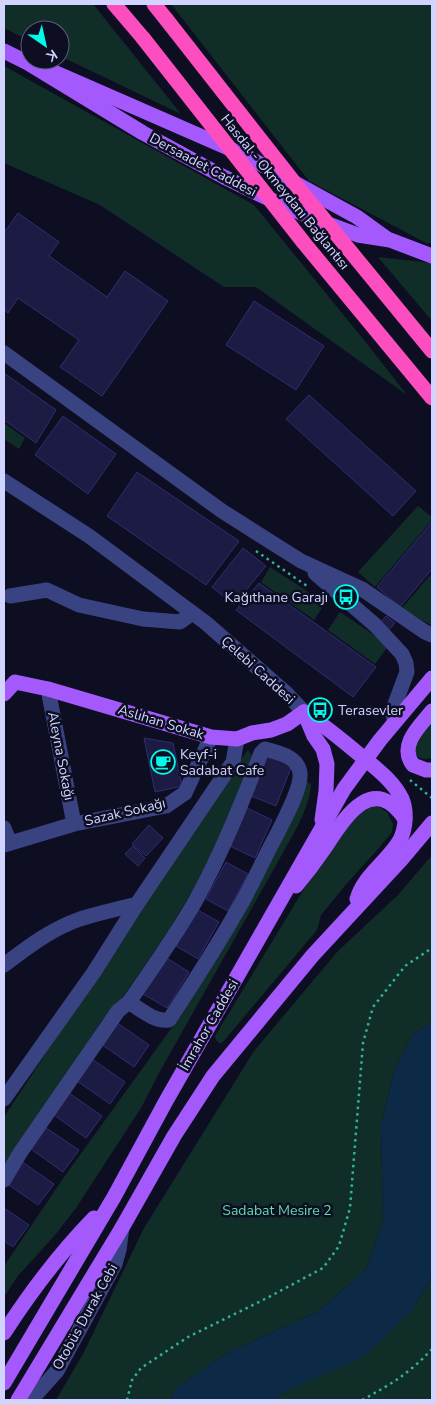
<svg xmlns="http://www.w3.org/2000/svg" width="436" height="1404" font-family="'Nunito Sans',sans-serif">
<rect width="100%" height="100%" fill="#0e0e23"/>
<g fill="#112d28">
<path d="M 4,4 L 93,4 L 181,114 L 60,56 L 60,30 L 30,30 L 30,41 L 4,28 Z"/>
<path d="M 171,4 L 432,4 L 432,243 L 426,243 L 309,181 Z"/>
<path d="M 4,66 L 254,205 L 368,345 L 407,395 L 256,287 L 224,287 L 100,205 L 4,163 Z"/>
<path d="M 378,257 L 432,263 L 432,321 Z"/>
<path d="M 4,423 L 25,438 L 19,449 L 4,439 Z"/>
<path d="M 418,506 L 432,517 L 432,520 L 375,587 L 358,572 Z"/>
<path d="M 270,567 L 325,603 L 314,620 L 261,582 Z"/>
<path d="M 432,573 L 432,626 L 402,608 Z"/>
<path d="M 340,612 L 389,645 L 375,664 L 328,630 Z"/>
<path d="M 432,716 L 432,758 C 426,760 421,759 415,756 L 415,742 Z"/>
<path d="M 248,750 L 252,756 L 220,841 L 197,883 L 168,931 L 125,994 L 103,1019 L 4,1165 L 4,1117 L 231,772 Z"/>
<path d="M 307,782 L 311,784 C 310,801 302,818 294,833 L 159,1073 L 141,1108 L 76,1208 L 56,1234 L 17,1277 L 4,1297 L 4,1266 L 64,1177 L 178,1019 L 287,828 Z"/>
<path d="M 375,806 L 381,808 L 387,812 L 393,824 L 392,832 L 378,849 L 348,882 L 321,915 L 317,930 L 222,1043 L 219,1043 L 216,1040 L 215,1036 L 307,884 L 358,812 L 367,807 Z"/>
<path d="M 432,855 L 432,1022 L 413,1034 L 394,1071 L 381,1126 L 383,1222 L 366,1270 L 317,1312 L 227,1353 L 175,1389 L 170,1400 L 56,1400 L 83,1354 L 144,1228 L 254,1051 L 338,951 L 398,895 Z"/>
<path d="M 432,1277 L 432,1400 L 273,1400 L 410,1313 Z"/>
</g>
<path fill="#0c2a45" d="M 432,1022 L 432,1277 L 410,1313 L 362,1358 L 290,1389 L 273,1400 L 170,1400 L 175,1389 L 227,1353 L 317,1312 L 366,1270 L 383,1222 L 381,1126 L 394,1071 L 413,1034 Z"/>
<g fill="#1c1b44" stroke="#2f2d70">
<path d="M 18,213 L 59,242 L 49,256 L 107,297 L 125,271 L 168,301 L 102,396 L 60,367 L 79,340 L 18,298 L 8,313 L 4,310 L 4,233 Z"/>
<path d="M 254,301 L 324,346 L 296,390 L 226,345 Z"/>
<path d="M 4,373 L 56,410 L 36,443 L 4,420 Z"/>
<path d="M 309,395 L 416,491 L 393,516 L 286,419 Z"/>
<path d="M 63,416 L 116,454 L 88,494 L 35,455 Z"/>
<path d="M 137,472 L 239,541 L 206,585 L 107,516 Z"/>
<path d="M 432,522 L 432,569 L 400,607 L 377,587 Z"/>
<path d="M 243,548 L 266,566 L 234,605 L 212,587 Z"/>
<path d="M 259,583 L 376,667 L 353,697 L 236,610 Z"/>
<path d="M 386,616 L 395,623 L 388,631 L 379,624 Z"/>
<path d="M 144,738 L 173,743 L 182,786 L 155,792 Z"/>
<path d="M 266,755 L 292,765 L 276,806 L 249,795 Z"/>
<path d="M 247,808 L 272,820 L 255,858 L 230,846 Z"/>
<path d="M 149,825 L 163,838 L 146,856 L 132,844 Z"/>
<path d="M 133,846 L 145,858 L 138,866 L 125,854 Z"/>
<path d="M 226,862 L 248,874 L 228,911 L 206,899 Z"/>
<path d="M 196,909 L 219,922 L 198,959 L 176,946 Z"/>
<path d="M 165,957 L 189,972 L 167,1008 L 143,994 Z"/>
<path d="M 116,1022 L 149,1045 L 134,1067 L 101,1044 Z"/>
<path d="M 92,1059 L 125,1082 L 110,1104 L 77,1081 Z"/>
<path d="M 69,1093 L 102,1116 L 86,1138 L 54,1115 Z"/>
<path d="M 46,1128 L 79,1150 L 63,1172 L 31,1149 Z"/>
<path d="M 21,1161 L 54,1184 L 38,1205 L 6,1183 Z"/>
<path d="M 4,1208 L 29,1225 L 13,1247 L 4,1241 Z"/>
</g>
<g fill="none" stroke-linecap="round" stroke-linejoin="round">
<g stroke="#30b495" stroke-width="2.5" stroke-dasharray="2.5 4" stroke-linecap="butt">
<path d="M 256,551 L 307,586"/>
<path d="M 410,780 L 432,798"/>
<path d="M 127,1400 L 132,1380 L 141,1368 L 188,1337 L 267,1298 L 323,1268 L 339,1246 L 350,1208 L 363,1043 L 373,1007 L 405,966 L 432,948"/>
<path d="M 362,1400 C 390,1385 410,1373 432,1349"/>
</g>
<g stroke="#3a4382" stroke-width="15">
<path d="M 4,353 L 222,511 L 301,561 L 362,589 L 425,632 L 432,635"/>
<path d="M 4,481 L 89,536 L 206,623 L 286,693 L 304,712"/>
<path d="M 315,573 L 375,625 L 402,654 L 406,663 L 407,672 L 392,712 L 395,722"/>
<path d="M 10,596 L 47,590 L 79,605 L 143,619 L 180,622 L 187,617 L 191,612"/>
<path d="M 48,689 L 74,824"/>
<path d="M 4,828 L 10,843"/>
<path d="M 4,845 L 74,824 L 166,806 L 185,793 L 211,737"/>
<path d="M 4,965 C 28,947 51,929 80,919 C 99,913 118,909 137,904 L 233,762 L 237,739"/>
<path d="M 4,1099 L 94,972 L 137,904"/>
<path d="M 4,1180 L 20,1153 L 118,1011 L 129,1002 C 152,969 176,935 196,900 C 222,853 242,803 261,753 L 265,749 C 278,753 298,756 300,773 C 302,788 283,822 276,836 C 264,858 254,881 241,904 C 219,943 194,982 169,1020 C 155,1022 141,1010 129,1002"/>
<path d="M 31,1400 L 57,1371 L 115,1264 L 119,1250 L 122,1227"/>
</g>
<g stroke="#a459fd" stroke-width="15">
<path d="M 4,51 L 28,63 L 143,133 L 224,177 L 265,197 L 312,218 L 358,235 L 390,240 L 432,256"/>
<path d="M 54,72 L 244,155 L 357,217 L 386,238"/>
<path d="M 4,694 L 15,682 L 48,689 L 211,737 L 237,739 L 252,733 L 271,730 L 287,724 L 304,712"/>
<path d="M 432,711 C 420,726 398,745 413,765 L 426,770 L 432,770"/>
<path d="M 304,712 C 327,727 344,742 365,759 C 378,770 394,782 402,799 C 407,811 406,828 400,840 C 388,861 364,875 357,899"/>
<path d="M 304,712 L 314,736 L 323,749 L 327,764 L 326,791 L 322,820"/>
<path d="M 296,886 C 306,874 315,862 324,849 C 344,819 372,771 405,819"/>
<path d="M 4,1333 C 31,1291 59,1254 94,1218"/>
<path d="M 4,1383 L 114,1197 L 166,1101 L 344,789 L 380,740 L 432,678"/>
<path d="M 18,1400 L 123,1226 L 174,1136 L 213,1076 L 313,955 L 401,860 L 432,823"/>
</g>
<g stroke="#fd4ec0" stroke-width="15">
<path d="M 114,4 L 143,38"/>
<path d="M 154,4 L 166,19"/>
</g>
<g stroke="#fd4ec0" stroke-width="15">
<path d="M 166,19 L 300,190 L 432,351"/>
<path d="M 143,38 L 304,243 L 432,398"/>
</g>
</g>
<defs>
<g id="bus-ring" transform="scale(1.25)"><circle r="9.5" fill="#0e0e23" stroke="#03f9e8" stroke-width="1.5"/><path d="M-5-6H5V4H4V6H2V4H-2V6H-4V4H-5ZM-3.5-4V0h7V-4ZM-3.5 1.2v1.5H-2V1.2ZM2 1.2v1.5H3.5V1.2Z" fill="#03f9e8"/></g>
<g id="cafe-ring" transform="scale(1.25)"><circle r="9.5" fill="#0e0e23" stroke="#03f9e8" stroke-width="1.5"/><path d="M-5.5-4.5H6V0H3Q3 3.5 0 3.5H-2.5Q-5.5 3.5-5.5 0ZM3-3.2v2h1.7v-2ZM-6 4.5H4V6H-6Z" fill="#03f9e8"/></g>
</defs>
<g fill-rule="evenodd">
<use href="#bus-ring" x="346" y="597"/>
<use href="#bus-ring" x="320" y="710"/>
<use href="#cafe-ring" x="163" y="762"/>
</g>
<g text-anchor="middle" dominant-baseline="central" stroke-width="5" stroke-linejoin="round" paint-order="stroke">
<g font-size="14" fill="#d1d4ff" stroke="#0e0e23">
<text transform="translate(203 165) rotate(28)">Dersaadet Caddesi</text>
<text transform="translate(285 192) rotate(51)">Hasdal - Okmeydanı Bağlantısı</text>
<text transform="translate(258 670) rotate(42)">Çelebi Caddesi</text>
<text transform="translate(161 722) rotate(17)">Aslıhan Sokak</text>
<text transform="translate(61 756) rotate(79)">Aleyna Sokağı</text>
<text transform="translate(125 812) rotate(-13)">Sazak Sokağı</text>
<text transform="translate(209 1025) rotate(-60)">İmrahor Caddesi</text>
<text transform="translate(85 1317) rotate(-61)">Otobüs Durak Cebi</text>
</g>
<g font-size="14" fill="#d1d4ff" stroke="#0e0e23" text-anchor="start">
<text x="328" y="597" text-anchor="end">Kağıthane Garajı</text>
<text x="338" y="710">Terasevler</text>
<text x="180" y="754">Keyf-i<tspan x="180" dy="16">Sadabat Cafe</tspan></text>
</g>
<g font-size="14" fill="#5edea8" stroke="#0e0e23">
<text x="277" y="1210">Sadabat Mesire 2</text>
</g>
</g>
<rect width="436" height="1404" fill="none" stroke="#d1d4ff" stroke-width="10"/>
<g transform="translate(45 45) rotate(146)"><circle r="24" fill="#0e0e23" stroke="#5c5d7b"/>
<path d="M0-4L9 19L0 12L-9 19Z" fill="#03f9e8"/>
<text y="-8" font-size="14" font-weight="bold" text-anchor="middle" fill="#d1d4ff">K</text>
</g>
</svg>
